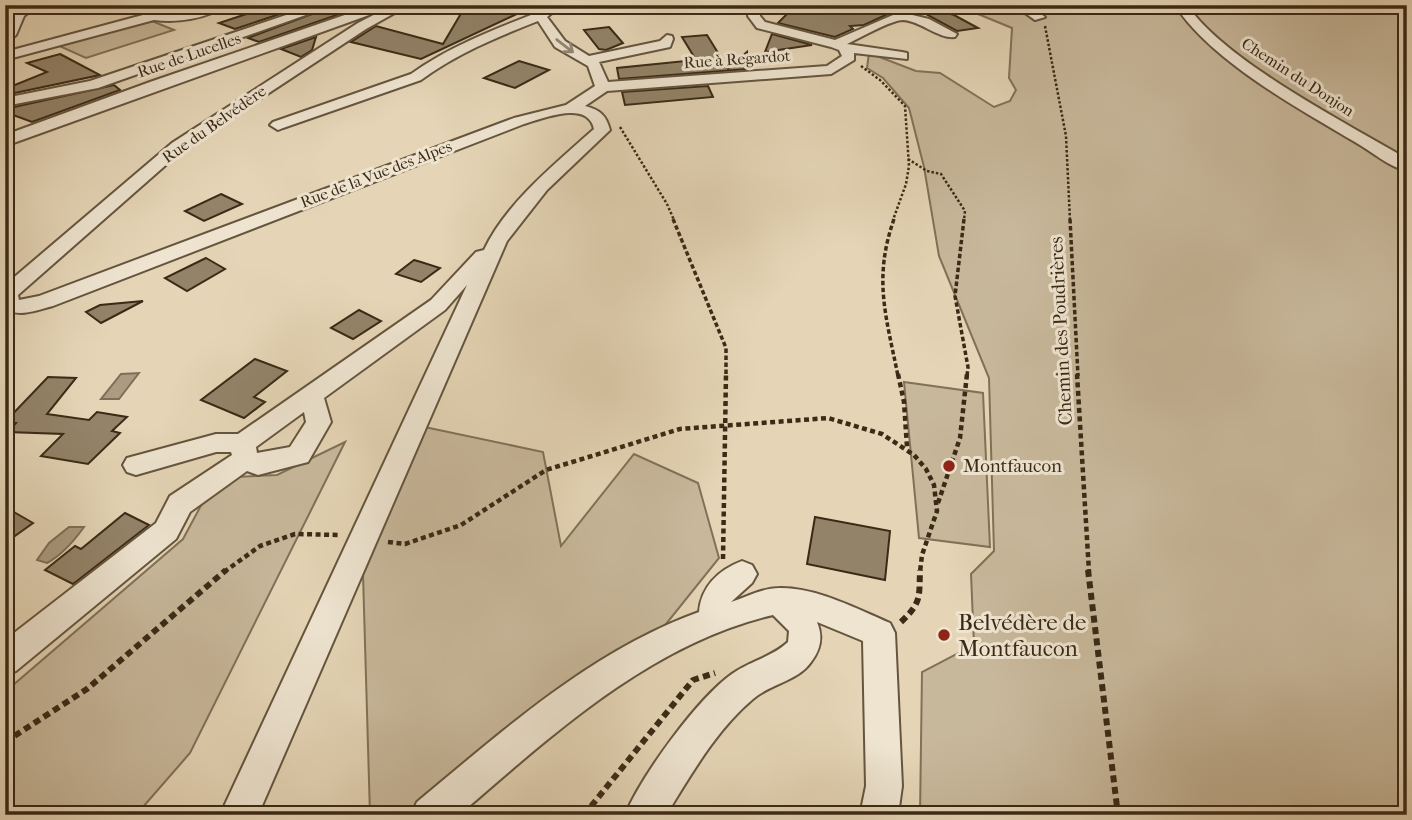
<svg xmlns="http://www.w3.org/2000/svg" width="1412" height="820" font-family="'IM FELL French Canon',serif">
<rect width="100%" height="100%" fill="#e5d5b6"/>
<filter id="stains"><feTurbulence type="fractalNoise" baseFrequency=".00286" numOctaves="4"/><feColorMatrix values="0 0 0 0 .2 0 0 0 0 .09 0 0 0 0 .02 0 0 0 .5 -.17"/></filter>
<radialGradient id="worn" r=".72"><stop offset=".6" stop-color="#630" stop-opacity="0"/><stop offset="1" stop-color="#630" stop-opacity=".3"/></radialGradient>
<g fill="#c8b89b" stroke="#817158" stroke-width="2">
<path d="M 1047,5 L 1407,5 L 1407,815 L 920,815 L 922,672 L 974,645 L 971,574 L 994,551 L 989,378 L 939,256 L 924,167 L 909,108 L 883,78 L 867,68 L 869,53 L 916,71 L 940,73 L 994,107 L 1010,101 L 1016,90 L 1009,78 L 1012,28 L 961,7 Z"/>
<path d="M 147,19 L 174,30 L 86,58 L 57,45 Z"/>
<path d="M 904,382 L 983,393 L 990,547 L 919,538 Z"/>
<path d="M 415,425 L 543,452 L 561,546 L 634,454 L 698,483 L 719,558 L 642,654 L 430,815 L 370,815 L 362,540 Z"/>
<path d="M 345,442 L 190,753 L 136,815 L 5,815 L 5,692 L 183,539 L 205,498 L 234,477 L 277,475 Z"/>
</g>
<g fill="#ab9b80" stroke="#7e6e56" stroke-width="2">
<path d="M 139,373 L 119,399 L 101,399 L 121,374 Z"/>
<path d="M 69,527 L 84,527 C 74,541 62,555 47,563 L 37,560 L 49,543 Z"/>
</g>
<g fill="#938369" stroke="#3a2a16" stroke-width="2">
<path d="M 274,5 L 307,5 L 235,29 L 219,23 Z"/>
<path d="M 336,5 L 360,7 L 259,42 L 248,38 Z"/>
<path d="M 466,5 L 536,5 L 421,59 L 351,42 L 376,26 L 443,44 Z"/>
<path d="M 796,5 L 859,5 L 849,10 L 888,10 L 888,14 L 864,25 L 850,26 L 853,29 L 835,37 L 778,23 Z"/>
<path d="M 920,5 L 954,15 L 978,28 L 957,31 L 911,6 Z"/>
<path d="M 609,27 L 623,43 L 606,50 L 599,49 L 584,30 Z"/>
<path d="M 772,34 L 812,45 L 765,52 Z"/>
<path d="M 707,35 L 728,69 L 747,52 L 748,69 L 619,79 L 617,68 L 696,60 L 682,37 Z"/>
<path d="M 316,37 L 312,50 L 301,57 L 281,49 Z"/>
<path d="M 60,54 L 100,75 L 5,95 L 5,89 L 47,72 L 27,63 Z"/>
<path d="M 519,61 L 549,70 L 515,88 L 484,78 Z"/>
<path d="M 114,85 L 120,90 L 32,122 L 5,112 L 5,109 Z"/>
<path d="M 708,86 L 713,97 L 625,105 L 622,92 Z"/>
<path d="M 221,194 L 242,204 L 204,221 L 185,211 Z"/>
<path d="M 206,258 L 225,269 L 187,291 L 165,278 Z"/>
<path d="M 414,260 L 421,262 L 440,268 L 421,282 L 396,274 Z"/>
<path d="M 143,301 L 101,323 L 86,312 L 100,305 Z"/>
<path d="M 359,310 L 381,321 L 353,339 L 331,328 Z"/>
<path d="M 255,359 L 287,371 L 254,397 L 265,402 L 244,418 L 201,400 Z"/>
<path d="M 48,377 L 76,378 L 47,414 L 89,420 L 97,412 L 127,417 L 112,431 L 120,433 L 88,464 L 41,456 L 63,434 L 8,432 L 16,423 L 5,422 Z"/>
<path d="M 5,507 L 33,523 L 5,543 Z"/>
<path d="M 125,513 L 149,525 L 73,584 L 45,570 L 75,546 L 81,549 Z"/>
<path d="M 815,517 L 890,531 L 885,580 L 807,564 Z"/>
</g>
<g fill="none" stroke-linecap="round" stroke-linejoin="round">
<g stroke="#65553e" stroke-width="4">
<g id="minor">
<path d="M 23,5 L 38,5 L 24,16 L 16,35 L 5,44 C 5,27 10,15 23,5 Z"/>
<path d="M 207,5 L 226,5 C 207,19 177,23 154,20 L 5,60 L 5,52 L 154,12 L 172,15 Z"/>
<path d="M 316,5 L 334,5 L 98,88 L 5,106 L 5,98 L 90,81 Z"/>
<path d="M 393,5 L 409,5 L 366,29 L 184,149 L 18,295 L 19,300 L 39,296 L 514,118 L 566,105 L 595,86 L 588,66 L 555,47 L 538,21 C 497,37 456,54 421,80 L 283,128 L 278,130 L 270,125 L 273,122 L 411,74 C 447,48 490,31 531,15 C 543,11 548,5 562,5 L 547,17 L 565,41 L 589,56 L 660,41 L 667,35 L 672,36 L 673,39 L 670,47 L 599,62 L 608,82 L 827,66 L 842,56 L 839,50 L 831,47 L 757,28 L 748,16 L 748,5 L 760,5 L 760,16 L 765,22 L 835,40 L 900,12 L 929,19 L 957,34 L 955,37 C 938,39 921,21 903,20 C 891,20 860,38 847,44 L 902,52 L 907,53 L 907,59 L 854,53 L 854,60 L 831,74 L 607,91 L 585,106 C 600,110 606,115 610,130 L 547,190 L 507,241 L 258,815 L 220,815 L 467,285 L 445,310 L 324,398 L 331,422 L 308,462 L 258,475 L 247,471 L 190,512 L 176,539 L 16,671 L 5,675 L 5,640 L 156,523 L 170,496 L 232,455 L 231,452 L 216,452 L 136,475 L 127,472 L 123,465 L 127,458 L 216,434 L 238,434 L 431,300 L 476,252 L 484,250 C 506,203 556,163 594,129 C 588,100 544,118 524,124 L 53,306 C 37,310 22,317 5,310 L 5,285 L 172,143 L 358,23 ZM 304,412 L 306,422 L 290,447 L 257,453 L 256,447 Z"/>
<path d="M 1014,5 L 1029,5 L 1045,17 L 1035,20 Z"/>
<path d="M 1175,5 L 1187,5 C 1225,61 1346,123 1407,159 L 1407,171 C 1389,167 1371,151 1355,142 C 1298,108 1211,61 1175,5 Z"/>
<path d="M 365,8 L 371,12 L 369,15 L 5,146 L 5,135 L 150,82 Z"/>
<path d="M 742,561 L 752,565 L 757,574 L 752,583 L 731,602 C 746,597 763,588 779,588 C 816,587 857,609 890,623 L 895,633 L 902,786 L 898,815 L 860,815 L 866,786 L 863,641 L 817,622 C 823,636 821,649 811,662 C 798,681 770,684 753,699 C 716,730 691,775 666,815 L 625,815 C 642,775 697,699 732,674 C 750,661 772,657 788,642 L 789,631 L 773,615 C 650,644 552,735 459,815 L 411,815 L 417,802 C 504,730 591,651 699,612 C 701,587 718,570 742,561 Z"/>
</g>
</g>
<g stroke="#3a2a16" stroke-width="2.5" stroke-dasharray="2.5 2" stroke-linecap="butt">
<path d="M 1045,26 L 1066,136 L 1070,220"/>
<path d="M 861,66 L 880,80 L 905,106 L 909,166 L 906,184 L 893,220"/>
<path d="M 620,127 L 667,204 L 674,220"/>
<path d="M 908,159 L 927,171 L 941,174 L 965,211 L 964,220"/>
</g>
<g stroke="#3a2a16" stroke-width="3.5" stroke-dasharray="4.5 2.5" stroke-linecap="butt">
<path d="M 673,219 L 726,348 L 726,376"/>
<path d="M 894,219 C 873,279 886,316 898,376"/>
<path d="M 964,219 L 955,296 L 968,367 L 967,376"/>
<path d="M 1070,219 L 1078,376"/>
</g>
<g stroke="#3a2a16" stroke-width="4.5" stroke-dasharray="5 3.5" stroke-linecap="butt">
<path d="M 898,374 L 904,402 L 907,447"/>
<path d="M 1077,374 L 1089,572"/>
<path d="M 938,503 L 960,438 L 967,374"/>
<path d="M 388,542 L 405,544 L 461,525 L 546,470 L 680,429 L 828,418 L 882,434 L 914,455 L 926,469 L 934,485 L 937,511 L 922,555 L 920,572"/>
<path d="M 723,559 L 726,374"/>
<path d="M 224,572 L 260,546 L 295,534 L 341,535"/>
</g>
<g stroke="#3a2a16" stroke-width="6" stroke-dasharray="7 4.5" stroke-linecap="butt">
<path d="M 1088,570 L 1118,815"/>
<path d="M 901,622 C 922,602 919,597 920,570"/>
<path d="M 5,742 L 87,689 L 226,570"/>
<path d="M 584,815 L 693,680 L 715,673"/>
</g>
<use href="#minor" fill="#eee4d0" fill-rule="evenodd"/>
</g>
<defs><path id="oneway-shaft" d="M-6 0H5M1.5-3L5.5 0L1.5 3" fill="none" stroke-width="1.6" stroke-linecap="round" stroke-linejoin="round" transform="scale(1.75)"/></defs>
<use stroke="#948773" href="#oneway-shaft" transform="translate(565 46) rotate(38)"/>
<g fill="#8f2418" stroke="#eee4d0" stroke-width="2.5">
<circle cx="949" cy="466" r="7"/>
<circle cx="944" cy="635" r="7"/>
</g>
<g text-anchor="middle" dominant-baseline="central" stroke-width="6" stroke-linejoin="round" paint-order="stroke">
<g font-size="16" fill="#3a2a16" stroke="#eee4d0">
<text transform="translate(189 55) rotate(-19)">Rue de Lucelles</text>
<text transform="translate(737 59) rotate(-4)">Rue à Regardot</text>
<text transform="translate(1298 77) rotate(33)">Chemin du Donjon</text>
<text transform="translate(214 124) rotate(-35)">Rue du Belvédère</text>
<text transform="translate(376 174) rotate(-21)">Rue de la Vue des Alpes</text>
</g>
<g font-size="19" fill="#3a2a16" stroke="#eee4d0">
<text transform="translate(1061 331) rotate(-93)">Chemin des Poudrières</text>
</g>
<g font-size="19" fill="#3a2a16" stroke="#eee4d0" text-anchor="start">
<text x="963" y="466">Montfaucon</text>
</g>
<g font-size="23" fill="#3a2a16" stroke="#eee4d0" text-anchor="start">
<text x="958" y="622">Belvédère de<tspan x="958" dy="26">Montfaucon</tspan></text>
</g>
</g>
<rect width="1412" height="820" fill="none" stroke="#e5d5b6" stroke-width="28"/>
<rect x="7" y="7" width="1398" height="806" fill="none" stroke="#3a2a16" stroke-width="3.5"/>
<rect x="14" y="14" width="1384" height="792" fill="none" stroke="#3a2a16" stroke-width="2"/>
<rect width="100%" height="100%" filter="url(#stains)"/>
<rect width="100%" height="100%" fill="url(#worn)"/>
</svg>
